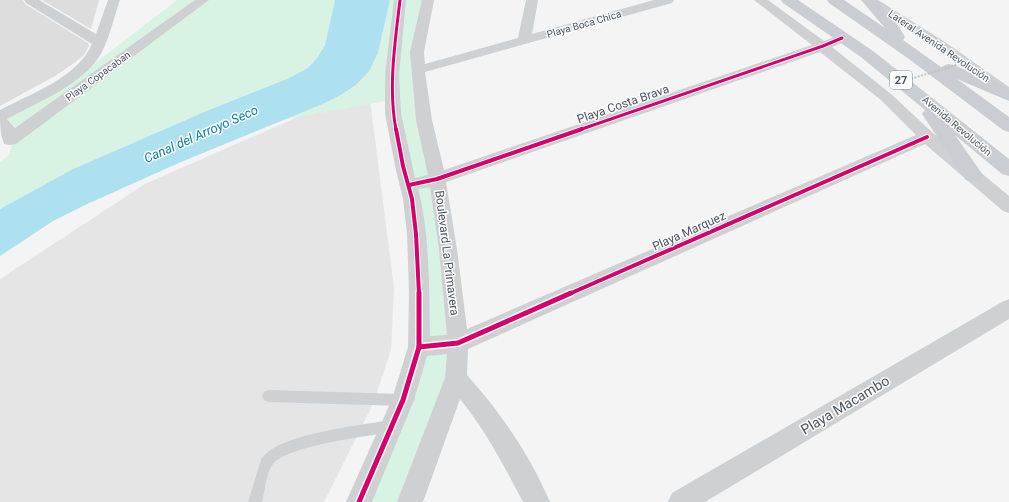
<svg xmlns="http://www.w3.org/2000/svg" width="1009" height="502" font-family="Roboto,sans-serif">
<rect width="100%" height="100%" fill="#f4f4f4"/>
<path fill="#e6e5e6" d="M 370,100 L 394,288 L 391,350 L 373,404 L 324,502 L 0,502 L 0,279 L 145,184 L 323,106 Z"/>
<g fill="#d8f2e3">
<path d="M 177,0 L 335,0 L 325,45 L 317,58 L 308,68 L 287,79 L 209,110 L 73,169 L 0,209 L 0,162 L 9,155 L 17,128 L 5,117 L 89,68 Z"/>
<path d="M 390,0 L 428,0 L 417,52 L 458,343 L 410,502 L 358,502 L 419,347 L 416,234 L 392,100 L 282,120 L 325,103 L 357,84 L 368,71 L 378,53 Z"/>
</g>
<path fill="#ade1f0" d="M 335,0 L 390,0 L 378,53 L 369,71 L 357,84 L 341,95 L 325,103 L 181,162 L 85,205 L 53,221 L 0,256 L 0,209 L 73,169 L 209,110 L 287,79 L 308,68 L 317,58 L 325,45 Z"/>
<g fill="#ddddde">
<path d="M 0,0 L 23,0 L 25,4 L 88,43 L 89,46 L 84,55 L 74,63 L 55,76 L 0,106 Z"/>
<path d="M 42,0 L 99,0 L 91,29 Z"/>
</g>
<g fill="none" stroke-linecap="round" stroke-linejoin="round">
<g fill="#ced0d2" fill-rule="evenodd">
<path d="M 268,390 L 403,394 L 407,396 L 409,400 L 407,404 L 403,406 L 268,402 L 264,400 L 262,396 L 264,392 Z"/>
<path d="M 391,420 L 395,422 L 397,426 L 395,430 L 391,432 C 365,437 289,445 273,464 C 266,473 265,491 262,502 L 248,502 L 261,460 C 274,434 363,425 391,420 Z"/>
</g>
<g fill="#ced0d2" fill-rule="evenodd">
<path d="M 24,0 L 39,0 L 96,34 L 108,0 L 120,0 C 114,17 110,36 102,52 C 85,84 38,102 7,119 L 15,128 L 195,0 L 209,0 L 16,144 L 10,145 L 4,144 C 0,134 0,121 0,110 C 32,93 77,78 92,44 L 26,3 Z"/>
<path d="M 394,0 L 406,0 L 399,75 L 401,113 L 415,178 L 428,175 L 416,120 L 410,52 L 422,0 L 434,0 L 424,52 L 425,64 L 518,38 L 526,0 L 538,0 L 532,34 L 654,0 L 674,0 L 672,3 L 425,72 L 432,120 L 444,170 L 812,45 L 754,0 L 768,0 L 824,41 L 842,34 L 847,35 L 849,38 L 847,41 L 832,47 L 891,94 L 933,133 L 1009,196 L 1009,213 L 1003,211 L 925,144 L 468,349 L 467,375 C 501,413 530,455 550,502 L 523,502 C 504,466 486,431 460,399 L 423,502 L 397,502 L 445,378 L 447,354 L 427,356 L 414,400 L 372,502 L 346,502 L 392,399 L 408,347 L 409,292 L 407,234 L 403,199 L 395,166 L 385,113 L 385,75 ZM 820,52 L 881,100 L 916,135 L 467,329 L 457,249 L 446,182 ZM 430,187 L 439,249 L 447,335 L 430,336 C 429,292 430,232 418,189 Z"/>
<path d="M 863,0 L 878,0 L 945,42 L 1009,87 L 1009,99 L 1004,97 L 935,48 L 865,3 Z"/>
<path d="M 1009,299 L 1009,319 L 705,502 L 668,502 L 672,493 L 1002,302 Z"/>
</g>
<g fill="#cacdd1" fill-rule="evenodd">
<path d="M 781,0 L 798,0 L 873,51 L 1009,159 L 1009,176 L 1002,174 L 955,135 L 983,175 L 980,180 L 973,182 L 966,180 L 922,114 L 925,110 L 861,57 L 783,3 Z"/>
<path d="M 827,0 L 844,0 L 885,28 L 861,0 L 876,0 L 896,22 L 905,37 L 903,40 L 941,67 L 948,64 L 954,65 L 1009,89 L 1009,101 L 957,79 L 1009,117 L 1009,132 L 1003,130 L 909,59 L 829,3 Z"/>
</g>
<path stroke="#bbc7c4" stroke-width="2" stroke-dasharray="2 1.5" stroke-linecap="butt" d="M 891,85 L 959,64"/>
<g stroke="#fff" stroke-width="5">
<g id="cycleway-far2">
<path d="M 396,130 C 388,87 395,43 400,0"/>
<path d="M 579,130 L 823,46 L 842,38"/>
</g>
</g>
<g stroke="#fff" stroke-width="6">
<g id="cycleway-far1">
<path d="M 396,129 L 403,166 L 412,199 L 416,234 L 419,294"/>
<path d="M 409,185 L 437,179 L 582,129"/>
<path d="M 569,294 L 927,137"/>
</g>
</g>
<g stroke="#fff" stroke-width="8">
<g id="cycleway">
<path d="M 419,347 L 458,343 L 571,293"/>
<path d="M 359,502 L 403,400 L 419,347 L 419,293"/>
</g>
</g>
<use href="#cycleway-far2" stroke="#d6006c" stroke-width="3"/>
<use href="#cycleway-far1" stroke="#d6006c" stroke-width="4"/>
<use href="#cycleway" stroke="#d6006c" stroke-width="5"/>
</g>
<g text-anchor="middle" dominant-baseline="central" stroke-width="3" stroke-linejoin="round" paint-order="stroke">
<g font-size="10" fill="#4a5561" stroke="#fff">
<text transform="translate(584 24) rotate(-16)">Playa Boca Chica</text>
<text transform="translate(939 46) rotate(34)">Lateral Avenida Revolución</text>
<text transform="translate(98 76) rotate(-36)">Playa Copacaban</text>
<text transform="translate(957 126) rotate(40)">Avenida Revolución</text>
</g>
<rect fill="#fff" stroke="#808890" stroke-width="1" x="890" y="71" width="22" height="18" rx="3"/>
<g font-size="11" font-weight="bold" fill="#4a5561">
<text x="901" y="80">27</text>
</g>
<g font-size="12" fill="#4a5561" stroke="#fff">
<text transform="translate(623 104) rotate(-19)">Playa Costa Brava</text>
<text transform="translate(689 231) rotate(-24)">Playa Marquez</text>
<text transform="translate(447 253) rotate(83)">Boulevard La Primavera</text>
</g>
<g font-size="13" font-style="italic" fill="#0b80a3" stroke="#fff">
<text transform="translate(201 134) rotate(-24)">Canal del Arroyo Seco</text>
</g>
<g font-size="14" fill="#4a5561" stroke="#fff">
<text transform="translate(845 405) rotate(-31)">Playa Macambo</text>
</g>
</g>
</svg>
